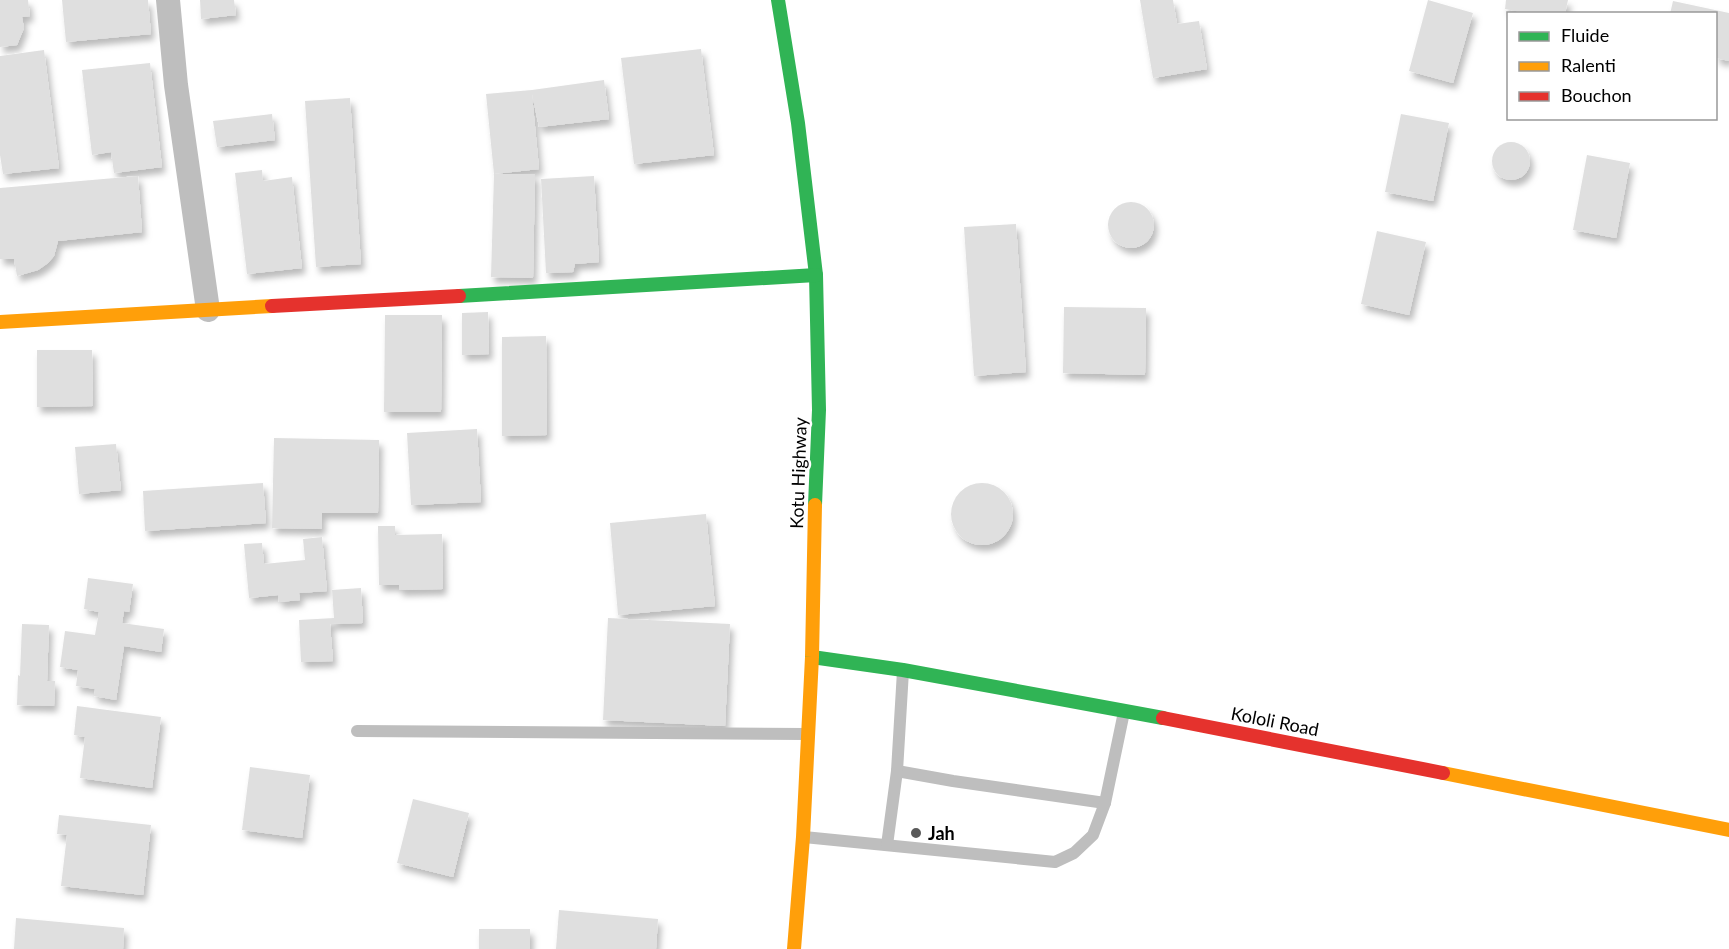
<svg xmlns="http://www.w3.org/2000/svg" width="1729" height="949" font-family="Lato,sans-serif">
<defs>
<filter id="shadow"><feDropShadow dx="3.5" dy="6" stdDeviation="3" flood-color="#0004"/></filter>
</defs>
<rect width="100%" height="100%" fill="#fff"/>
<g fill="#dfdfdf" filter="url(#shadow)">
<path d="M 0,0 L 28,0 L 30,16 L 22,17 L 24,28 L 17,45 L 0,47 Z"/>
<path d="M 62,0 L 148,0 L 151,34 L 66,42 Z"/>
<path d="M 200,0 L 234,0 L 236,15 L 201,19 Z"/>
<path d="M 1140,0 L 1173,0 L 1177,24 L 1199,21 L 1207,69 L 1153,78 Z"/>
<path d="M 1428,0 L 1473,13 L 1453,83 L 1409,71 Z"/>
<path d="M 1506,0 L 1568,0 L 1565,14 L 1533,14 L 1505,9 Z"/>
<path d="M 1673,1 L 1729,13 L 1729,61 L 1716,58 L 1716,14 L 1670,14 Z"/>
<path d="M 701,49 L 714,155 L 634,164 L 621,58 Z"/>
<path d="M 44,50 L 59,168 L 3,174 L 0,155 L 0,56 Z"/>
<path d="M 150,63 L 162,167 L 114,173 L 111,152 L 92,155 L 82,70 Z"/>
<path d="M 604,80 L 609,119 L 539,127 L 532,94 L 539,169 L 494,174 L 486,94 L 532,90 Z"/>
<path d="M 350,98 L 361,264 L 316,267 L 305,101 Z"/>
<path d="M 272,114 L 275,140 L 217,147 L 213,121 Z"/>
<path d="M 1401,114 L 1449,123 L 1433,201 L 1385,192 Z"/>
<circle cx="1511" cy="161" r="19"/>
<path d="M 1587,155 L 1630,163 L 1616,238 L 1573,230 Z"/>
<path d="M 262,170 L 263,181 L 292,177 L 302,268 L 247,274 L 235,173 Z"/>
<path d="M 494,174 L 535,174 L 533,278 L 491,277 Z"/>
<path d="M 138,176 L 142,232 L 58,241 L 54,256 L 48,263 L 38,270 L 17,276 L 14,259 L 0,259 L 0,188 Z"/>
<path d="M 594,176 L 599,262 L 575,264 L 573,272 L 546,273 L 541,179 Z"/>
<circle cx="1131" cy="225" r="23"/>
<path d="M 1016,224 L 1026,372 L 974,376 L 964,227 Z"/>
<path d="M 1377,231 L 1426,242 L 1409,315 L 1361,304 Z"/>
<path d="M 1064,307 L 1146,308 L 1145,375 L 1063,373 Z"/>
<path d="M 488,312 L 489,354 L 462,355 L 462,313 Z"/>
<path d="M 385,315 L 442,315 L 441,412 L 384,412 Z"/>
<path d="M 546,336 L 547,435 L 502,436 L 502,337 Z"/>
<path d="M 37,350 L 92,350 L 93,406 L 37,407 Z"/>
<path d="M 477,429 L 481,502 L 411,505 L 407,433 Z"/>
<path d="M 274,438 L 379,440 L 378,513 L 322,513 L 322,529 L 272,528 Z"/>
<path d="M 116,444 L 121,490 L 79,494 L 75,447 Z"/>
<path d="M 263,483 L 266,523 L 145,531 L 143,491 Z"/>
<circle cx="982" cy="514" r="31"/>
<path d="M 706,514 L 715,606 L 618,615 L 610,523 Z"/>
<path d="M 378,526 L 395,526 L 395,535 L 442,534 L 443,589 L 399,590 L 399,585 L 379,585 Z"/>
<path d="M 322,537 L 327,591 L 299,593 L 300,600 L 279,602 L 278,595 L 249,598 L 244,544 L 262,543 L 264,564 L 305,560 L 303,539 Z"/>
<path d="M 88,578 L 133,584 L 129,612 L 124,611 L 122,623 L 164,629 L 161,652 L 124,646 L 116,700 L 94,696 L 95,689 L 76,686 L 78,670 L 60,667 L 65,631 L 95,635 L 99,612 L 84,609 Z"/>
<path d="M 361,588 L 363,623 L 330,624 L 333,661 L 301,662 L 299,620 L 334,618 L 332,590 Z"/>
<path d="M 608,618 L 730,624 L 725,726 L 603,720 Z"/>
<path d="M 22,624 L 49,625 L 47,681 L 55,681 L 54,706 L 17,705 L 18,675 L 20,676 Z"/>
<path d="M 77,706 L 161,717 L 152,788 L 80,778 L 85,737 L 74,735 Z"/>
<path d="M 250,767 L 310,775 L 302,838 L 242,830 Z"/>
<path d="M 413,799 L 469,813 L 453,877 L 397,863 Z"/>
<path d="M 59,815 L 151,825 L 143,895 L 61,886 L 67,835 L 57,834 Z"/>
<path d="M 559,910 L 658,919 L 656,949 L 556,949 Z"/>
<path d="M 16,918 L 124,928 L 123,949 L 14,949 Z"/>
<rect x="479" y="929" width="51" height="20"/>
</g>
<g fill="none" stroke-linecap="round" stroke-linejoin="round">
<g stroke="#bebebe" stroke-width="12">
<path d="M 903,671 L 897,771 L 953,781 L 1105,803"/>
<path d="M 357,731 L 806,734"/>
<path d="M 804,837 L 1055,862 L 1074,853 L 1093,835 L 1105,803 L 1124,712"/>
<path d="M 887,845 L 897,771"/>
</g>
<path stroke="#bebebe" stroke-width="24" d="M 168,0 L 176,85 L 208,310"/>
<g stroke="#30b455" stroke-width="14">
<path d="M 778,0 L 798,123 L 816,275 L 819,410 L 815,505"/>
<path d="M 459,296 L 816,275"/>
<path d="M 812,657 L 903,670 L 1163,718"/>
</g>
<g stroke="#ff9f0a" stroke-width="14">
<path d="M 0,322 L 272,306"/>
<path d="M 1443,773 L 1729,830"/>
<path d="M 794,949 L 803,837 L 812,657 L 815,505"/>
</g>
<g stroke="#e5322d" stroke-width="14">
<path d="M 272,306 L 459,296"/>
<path d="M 1163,718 L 1443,773"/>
</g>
</g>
<circle fill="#595959" stroke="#fff" stroke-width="2" cx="916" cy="833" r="6"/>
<g text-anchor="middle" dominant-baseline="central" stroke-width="5" stroke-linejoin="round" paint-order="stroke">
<g font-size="18" fill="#000" stroke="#fff">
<text transform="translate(798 473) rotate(-88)">Kotu Highway</text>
<text transform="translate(1275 721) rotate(11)">Kololi Road</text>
</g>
<g font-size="18" font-weight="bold" fill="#000" stroke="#fff" text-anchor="start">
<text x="928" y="833">Jah</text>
</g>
</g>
<rect x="1507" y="12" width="210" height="108" fill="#ffffff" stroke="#999999" stroke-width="1.5"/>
<rect x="1519" y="32" width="30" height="9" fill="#30b455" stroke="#999999" stroke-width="1.5"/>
<text x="1561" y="42" font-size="18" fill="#000000">Fluide</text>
<rect x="1519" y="62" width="30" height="9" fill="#ff9f0a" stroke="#999999" stroke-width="1.5"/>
<text x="1561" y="72" font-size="18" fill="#000000">Ralenti</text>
<rect x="1519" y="92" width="30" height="9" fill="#e5322d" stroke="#999999" stroke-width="1.5"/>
<text x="1561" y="102" font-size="18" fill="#000000">Bouchon</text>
</svg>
